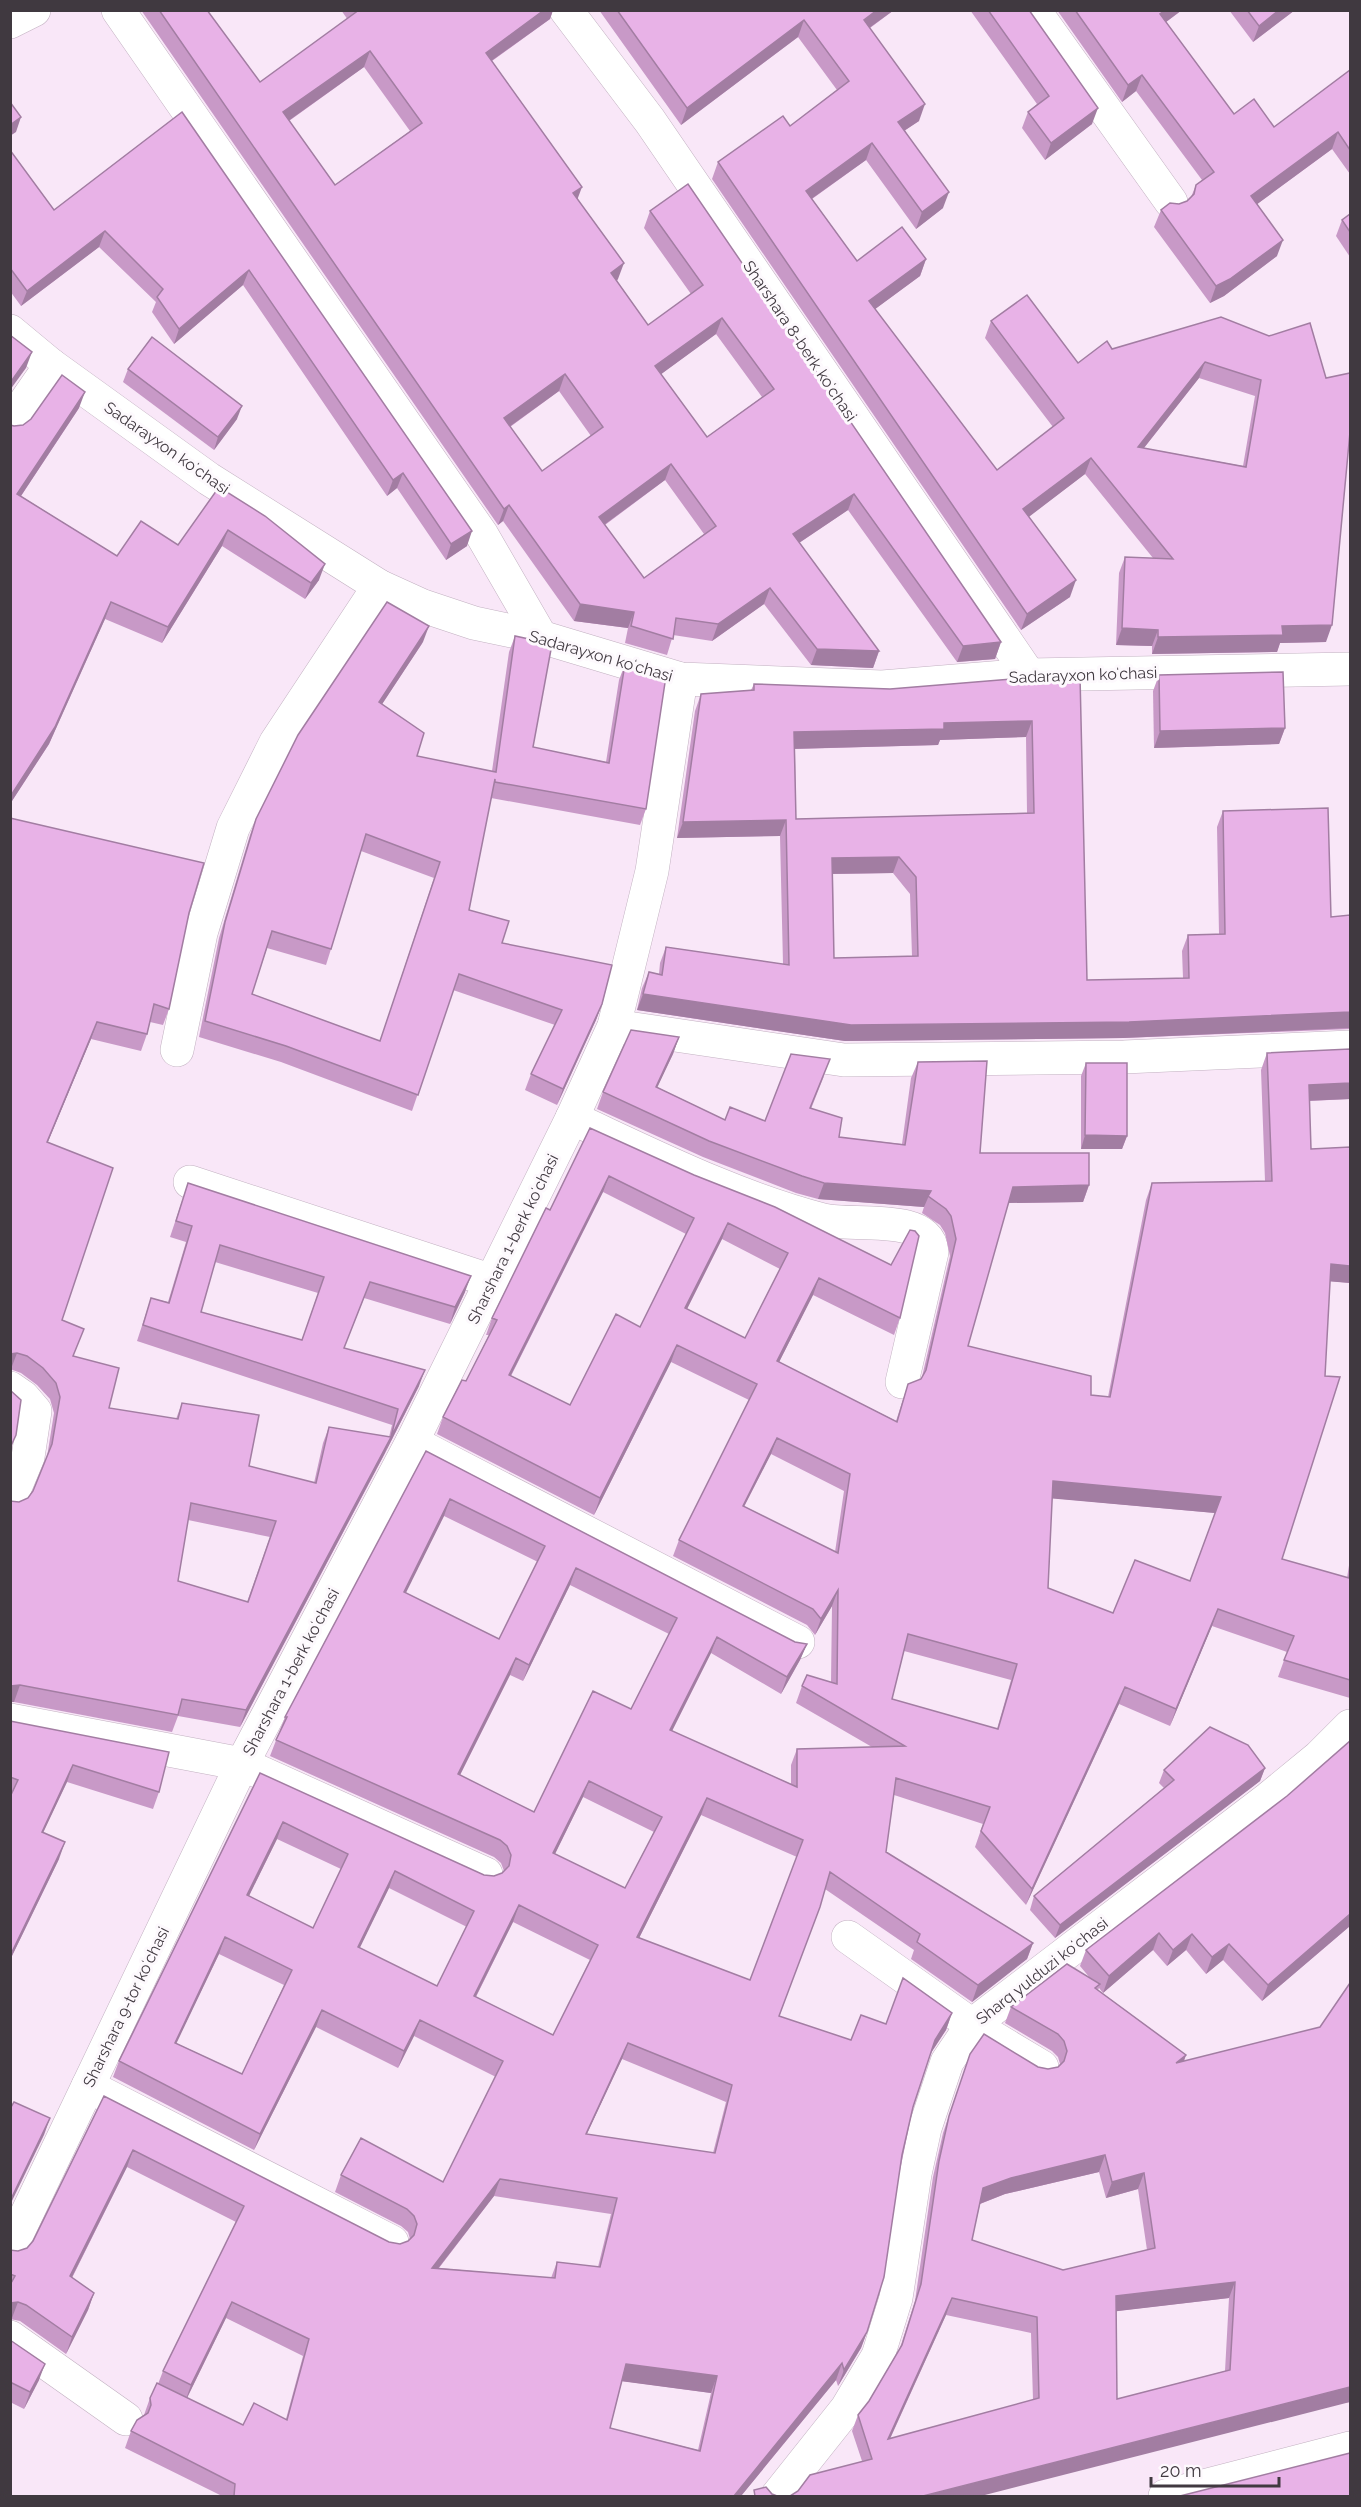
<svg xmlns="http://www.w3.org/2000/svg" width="1361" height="2507" font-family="Raleway,sans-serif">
<rect width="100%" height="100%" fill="#f9e7f8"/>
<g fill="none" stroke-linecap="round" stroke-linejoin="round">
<g stroke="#c2b1c1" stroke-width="34">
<g id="minor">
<path d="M 118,10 L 482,535 L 541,637"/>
<path d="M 566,10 L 650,121 L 1029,675"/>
<path d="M 1034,10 L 1171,202"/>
<path d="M 10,331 L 51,365 L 209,479 L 379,586 L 423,606 L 474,623 L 541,637 L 681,679 L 882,687 L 1029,675 L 1350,669"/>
<path d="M 10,424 L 51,365"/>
<path d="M 614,1026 L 844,1060 L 1124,1057 L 1350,1047"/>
<path d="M 177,1050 L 201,933 L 233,828 L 276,742 L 379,586"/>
<path d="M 572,1118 C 654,1156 735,1197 823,1220 C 850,1227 930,1212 932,1252 L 902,1382"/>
<path d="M 190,1182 L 492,1281"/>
<path d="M 10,1388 L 23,1397 L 35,1411 L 28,1457 L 10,1500"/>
<path d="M 412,1442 L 798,1642"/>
<path d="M 10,1720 L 242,1764 L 486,1874"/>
<path d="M 848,1937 L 972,2025 L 1042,2067"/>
<path d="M 88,2086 L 392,2242"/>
<path d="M 10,2249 L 242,1764 L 412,1442 L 572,1118 L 614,1026 L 652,871 L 681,679"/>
<path d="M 10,2337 L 126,2419"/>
<path d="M 777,2496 L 847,2408 L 878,2356 L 896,2298 L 915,2174 L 925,2128 L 947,2062 L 972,2025 L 1269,1798 L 1319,1757 L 1350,1726"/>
<path d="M 1165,2496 L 1350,2448"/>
</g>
</g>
<g stroke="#c2b1c1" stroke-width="34">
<path id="tertiary" d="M 10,22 L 34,10"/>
</g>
<use href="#minor" stroke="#fff" stroke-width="33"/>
<use href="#tertiary" stroke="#fff" stroke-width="33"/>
</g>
<g fill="#c899c7" fill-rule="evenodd">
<path d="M 141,10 L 207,10 L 260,82 L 348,20 L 341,10 L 553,10 L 550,19 L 492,61 L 577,199 L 618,279 L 617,281 L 648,325 L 691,294 L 644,228 L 650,211 L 1001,642 L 995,659 L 957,662 L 848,510 L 799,543 L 879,651 L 873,668 L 811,665 L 764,604 L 712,641 L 673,635 L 667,655 L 625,643 L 628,628 L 574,621 L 503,521 L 498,525 ZM 364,67 L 410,131 L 335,185 L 289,121 ZM 716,334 L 762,397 L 707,437 L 661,374 ZM 559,391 L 591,436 L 542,471 L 510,427 ZM 665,480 L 704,534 L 644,578 L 605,525 Z"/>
<path d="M 599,10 L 894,10 L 870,28 L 919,121 L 905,130 L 943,208 L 916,229 L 866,160 L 812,199 L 857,261 L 926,259 L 920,276 L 875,309 L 997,470 L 1053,427 L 985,338 L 991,321 L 1078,363 L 1112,349 L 1269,336 L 1326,642 L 1280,643 L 1277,652 L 1152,654 L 1152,646 L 1116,645 L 1119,573 L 1125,557 L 1153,558 L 1085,474 L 1028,517 L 1070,597 L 1021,630 L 712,179 L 718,162 L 790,126 L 837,90 L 798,37 L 681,125 ZM 1199,378 L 1255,396 L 1243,466 L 1144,448 Z"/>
<path d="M 970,10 L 1029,10 L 1092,124 L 1045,160 L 1022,128 L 1028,112 L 1037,104 Z"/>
<path d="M 1057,10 L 1182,10 L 1166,22 L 1234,114 L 1274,127 L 1350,70 L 1350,174 L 1332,149 L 1257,204 L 1277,256 L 1224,296 L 1210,303 L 1154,227 L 1161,210 L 1187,201 L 1191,197 L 1196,185 L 1202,180 L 1136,91 L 1122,102 Z"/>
<path d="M 1229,10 L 1295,10 L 1253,42 Z"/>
<path d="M 182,112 L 467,546 L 446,560 L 397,488 L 387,496 L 243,285 L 174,344 L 152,312 L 156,302 L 99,247 L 21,306 L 10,291 L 10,150 L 54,210 Z"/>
<path d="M 1350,214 L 1350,257 L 1336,236 L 1342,220 Z"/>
<path d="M 128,369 L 237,419 L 214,450 L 123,382 Z"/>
<path d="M 79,408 L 21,496 L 117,556 L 178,545 L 219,487 L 319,580 L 305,599 L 222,546 L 162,643 L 105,619 L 49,744 L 10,804 L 10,425 L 14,426 L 23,425 Z"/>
<path d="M 515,636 L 533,747 L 606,762 L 619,680 L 625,664 L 646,809 L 640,825 L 491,798 L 469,910 L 502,943 L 602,1004 L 596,1020 L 557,1105 L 525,1090 L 531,1074 L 555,1025 L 453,990 L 412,1111 L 281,1062 L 199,1037 L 219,938 L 250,835 L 256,819 L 423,642 L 382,704 L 417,756 L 492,771 L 509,652 ZM 361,851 L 434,878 L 380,1041 L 252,994 L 267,948 L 326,965 L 331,949 Z"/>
<path d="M 1159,675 L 1285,728 L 1279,744 L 1154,748 L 1153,691 Z"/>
<path d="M 1036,677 L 1087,980 L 1183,978 L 1182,951 L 1188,935 L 1219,934 L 1217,827 L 1223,811 L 1331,917 L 1350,915 L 1350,1029 L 1123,1038 L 845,1041 L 637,1010 L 642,988 L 649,972 L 659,974 L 660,963 L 666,947 L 783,964 L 780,836 L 677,838 L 695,711 L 701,694 L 751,690 L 754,684 L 890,689 ZM 1026,737 L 1027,813 L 796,819 L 795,749 L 938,745 L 940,740 ZM 893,873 L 910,894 L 912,956 L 834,958 L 833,874 Z"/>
<path d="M 10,818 L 189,913 L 169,1009 L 163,1025 L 150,1022 L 147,1034 L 141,1051 L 91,1039 L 48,1142 L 62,1320 L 74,1356 L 109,1408 L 176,1419 L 182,1403 L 249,1466 L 314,1483 L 323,1443 L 329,1427 L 389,1437 L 392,1425 L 137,1341 L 151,1298 L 168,1302 L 186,1242 L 170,1237 L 188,1183 L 465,1292 L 450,1324 L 364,1298 L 344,1348 L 419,1386 L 385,1453 L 240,1727 L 178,1716 L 172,1732 L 14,1702 L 19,1502 L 28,1498 L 33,1491 L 47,1457 L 54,1413 L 50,1399 L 37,1385 L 21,1373 L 10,1369 ZM 215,1262 L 318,1293 L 302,1340 L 201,1312 ZM 188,1520 L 270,1537 L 247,1602 L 178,1581 Z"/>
<path d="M 679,1037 L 673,1054 L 657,1087 L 725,1120 L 765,1121 L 824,1076 L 811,1109 L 839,1137 L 902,1144 L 911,1078 L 918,1062 L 980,1153 L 1089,1185 L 1083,1202 L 1008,1203 L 968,1346 L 1091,1395 L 1108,1397 L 1146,1200 L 1152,1183 L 1265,1181 L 1261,1070 L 1267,1053 L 1350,1049 L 1350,1099 L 1309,1101 L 1311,1149 L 1350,1147 L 1350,1283 L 1330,1281 L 1282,1559 L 1347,1578 L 1350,1559 L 1350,1698 L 1278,1677 L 1287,1652 L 1212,1626 L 1170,1726 L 1119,1704 L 1026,1905 L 975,1847 L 983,1824 L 894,1795 L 886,1852 L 1033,1943 L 1027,1959 L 972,2002 L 911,1959 L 914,1950 L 825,1889 L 779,2017 L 851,2040 L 886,2024 L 952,2013 L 946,2030 L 930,2054 L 913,2107 L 867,2332 L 861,2348 L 838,2386 L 836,2380 L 741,2496 L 222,2496 L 125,2448 L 131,2431 L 144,2415 L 150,2398 L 158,2384 L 163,2371 L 236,2222 L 127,2167 L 72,2278 L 94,2293 L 88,2310 L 66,2354 L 20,2321 L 10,2319 L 10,2250 L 18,2251 L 27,2248 L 33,2241 L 104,2096 L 389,2242 L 400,2244 L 408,2241 L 410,2239 L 408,2232 L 401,2226 L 335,2192 L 341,2175 L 443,2182 L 496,2077 L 414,2036 L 398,2068 L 316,2027 L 254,2150 L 113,2077 L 119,2061 L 260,1773 L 484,1875 L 494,1876 L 502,1873 L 504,1871 L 501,1863 L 494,1857 L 270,1756 L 285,1717 L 426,1451 L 795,1642 L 807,1644 L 800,1660 L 781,1694 L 711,1653 L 672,1731 L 791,1784 L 791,1765 L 797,1749 L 872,1747 L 796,1703 L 802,1686 L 831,1682 L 832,1606 L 815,1635 L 807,1625 L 673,1556 L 679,1540 L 749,1400 L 671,1362 L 594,1515 L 437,1434 L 443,1417 L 466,1381 L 489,1335 L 486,1335 L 492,1318 L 550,1210 L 590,1128 L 900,1318 L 894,1335 L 813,1295 L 779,1362 L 896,1421 L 908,1384 L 921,1379 L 922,1377 L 950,1256 L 945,1233 L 940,1225 L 922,1213 L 924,1207 L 818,1199 L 796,1193 L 703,1157 L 597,1109 L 603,1092 ZM 603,1192 L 686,1234 L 640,1327 L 570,1405 L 511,1376 ZM 722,1239 L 780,1269 L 745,1338 L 687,1309 ZM 771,1454 L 844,1491 L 835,1552 L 744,1507 ZM 1052,1498 L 1116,1504 L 1215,1513 L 1190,1581 L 1113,1613 L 1048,1588 ZM 444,1516 L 538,1562 L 499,1639 L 405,1593 ZM 570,1585 L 669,1634 L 631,1709 L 534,1812 L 460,1775 L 510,1675 L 523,1681 ZM 904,1651 L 1011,1680 L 997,1729 L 892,1699 ZM 583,1797 L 654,1832 L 625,1888 L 555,1854 ZM 701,1815 L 797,1857 L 750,1980 L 639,1938 ZM 277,1839 L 341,1869 L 313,1928 L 249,1896 ZM 389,1888 L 467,1927 L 437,1986 L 359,1948 ZM 513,1922 L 590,1960 L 553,2035 L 476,1997 ZM 219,1954 L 284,1985 L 242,2074 L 176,2043 ZM 622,2059 L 726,2102 L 713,2153 L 587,2134 ZM 494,2196 L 611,2214 L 598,2267 L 557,2262 L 551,2278 L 439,2268 ZM 226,2318 L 303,2356 L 286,2419 L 243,2425 L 187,2398 ZM 622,2381 L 711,2393 L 698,2450 L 610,2428 Z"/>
<path d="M 1086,1063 L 1127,1136 L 1122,1149 L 1081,1149 L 1081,1076 Z"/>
<path d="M 10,1721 L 159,1792 L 153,1809 L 67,1782 L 43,1832 L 59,1859 L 10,1960 Z"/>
<path d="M 1265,1768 L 1260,1781 L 1055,1938 L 1030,1910 L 1034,1896 L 1164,1788 L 1159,1783 L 1164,1770 Z"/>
<path d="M 1287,1796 L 1350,1926 L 1262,2001 L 1223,1960 L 1206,1974 L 1186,1950 L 1167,1966 L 1153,1950 L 1103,1993 L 1099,1988 L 1098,1990 L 1186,2055 L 1184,2061 L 1350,2402 L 862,2461 L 852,2431 L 858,2415 L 869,2401 L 900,2348 L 915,2301 L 933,2177 L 943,2133 L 970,2054 L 1048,2069 L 1058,2067 L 1060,2064 L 1058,2057 L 1052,2051 L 1005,2023 L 1011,2007 L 1090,1978 L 1080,1966 L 1086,1950 ZM 1099,2172 L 1106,2198 L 1138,2189 L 1147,2250 L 1063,2270 L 972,2240 L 980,2204 L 1005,2194 ZM 1229,2298 L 1225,2371 L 1117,2399 L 1116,2311 ZM 946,2315 L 1031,2333 L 1033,2400 L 890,2439 Z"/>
<path d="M 10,2340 L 39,2380 L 24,2409 L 10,2402 Z"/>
</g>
<g fill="#a27da2">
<path d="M 544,10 L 553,10 L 550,19 L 480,69 L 486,53 Z"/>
<path d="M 877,10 L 894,10 L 858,36 L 864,20 Z"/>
<path d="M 1165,10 L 1182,10 L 1154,31 L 1160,14 Z"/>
<path d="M 1279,10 L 1295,10 L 1253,42 L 1259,26 Z"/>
<path d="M 804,20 L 798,37 L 681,125 L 687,108 Z"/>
<path d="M 370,51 L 364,67 L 277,129 L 283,112 Z"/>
<path d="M 1142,75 L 1136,91 L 1122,102 L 1128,85 Z"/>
<path d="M 925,104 L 919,121 L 892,139 L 898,122 Z"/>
<path d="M 1098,108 L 1092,124 L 1045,160 L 1051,143 Z"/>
<path d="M 21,117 L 16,132 L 10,136 L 10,125 Z"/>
<path d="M 1338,132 L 1332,149 L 1245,213 L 1251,196 Z"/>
<path d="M 872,143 L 866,160 L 800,207 L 806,191 Z"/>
<path d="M 582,187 L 576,203 L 573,193 Z"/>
<path d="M 949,192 L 943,208 L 916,229 L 922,212 Z"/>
<path d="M 105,231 L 99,247 L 21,306 L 27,291 Z"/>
<path d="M 1283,240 L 1277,256 L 1224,296 L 1210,303 L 1216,286 Z"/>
<path d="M 926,259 L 920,276 L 863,318 L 869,301 Z"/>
<path d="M 624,263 L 618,279 L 605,290 L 611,273 Z"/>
<path d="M 249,270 L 243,285 L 174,344 L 179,329 Z"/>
<path d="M 722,318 L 716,334 L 649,383 L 655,366 Z"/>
<path d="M 32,352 L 26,368 L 10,390 L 10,383 Z"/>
<path d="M 1205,362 L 1199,378 L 1132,463 L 1138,447 Z"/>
<path d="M 565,374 L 559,391 L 498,435 L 504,418 Z"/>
<path d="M 85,392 L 79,408 L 11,511 L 17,494 Z"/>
<path d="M 242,406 L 237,419 L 214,450 L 218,437 Z"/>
<path d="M 1091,458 L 1085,474 L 1017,526 L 1023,509 Z"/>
<path d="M 671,464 L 665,480 L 593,533 L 599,517 Z"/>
<path d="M 403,473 L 397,488 L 387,496 L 393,480 Z"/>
<path d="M 854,494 L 848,510 L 787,551 L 793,534 Z"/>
<path d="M 509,505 L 503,521 L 498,525 L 504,509 Z"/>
<path d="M 228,530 L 222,546 L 162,643 L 168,627 Z"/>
<path d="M 472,531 L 467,546 L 446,560 L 451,544 Z"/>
<path d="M 325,564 L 319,580 L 305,599 L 311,583 Z"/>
<path d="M 1076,580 L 1070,597 L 1021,630 L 1027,614 Z"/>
<path d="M 770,588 L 764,604 L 712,641 L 718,624 Z"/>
<path d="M 111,602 L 105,619 L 49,744 L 10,804 L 10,797 Z"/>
<path d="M 580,604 L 634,612 L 628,628 L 574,621 Z"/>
<path d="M 1332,625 L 1326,642 L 1280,643 L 1277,652 L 1152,654 L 1158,637 L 1282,626 Z"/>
<path d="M 429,626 L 423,642 L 373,718 L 379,702 Z"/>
<path d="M 1122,628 L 1158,630 L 1152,646 L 1116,645 Z"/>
<path d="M 1001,642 L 995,659 L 957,662 L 963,646 Z"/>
<path d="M 817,649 L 879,651 L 873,668 L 811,665 Z"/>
<path d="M 1032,721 L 1026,737 L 940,740 L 938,745 L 788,749 L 794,732 L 944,723 Z"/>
<path d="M 1285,728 L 1279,744 L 1154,748 L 1160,731 Z"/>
<path d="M 786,820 L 780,836 L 677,838 L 683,822 Z"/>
<path d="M 899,857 L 893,873 L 826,874 L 832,858 Z"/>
<path d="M 643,994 L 1350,1012 L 1350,1025 L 1349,1028 L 1123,1038 L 845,1041 L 637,1010 Z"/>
<path d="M 602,1004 L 596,1020 L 557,1105 L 563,1089 Z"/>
<path d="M 97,1022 L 91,1039 L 41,1158 L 47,1142 Z"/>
<path d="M 679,1037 L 673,1054 L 650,1103 L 656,1087 Z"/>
<path d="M 1350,1083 L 1350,1099 L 1303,1101 L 1309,1085 Z"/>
<path d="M 1085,1135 L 1127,1136 L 1122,1149 L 1081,1149 Z"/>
<path d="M 609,1176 L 603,1192 L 503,1391 L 509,1375 Z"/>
<path d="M 824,1183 L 931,1191 L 924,1207 L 818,1199 Z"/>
<path d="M 1089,1185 L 1083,1202 L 1007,1203 L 1013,1187 Z"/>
<path d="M 728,1223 L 722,1239 L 679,1325 L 685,1308 Z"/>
<path d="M 1331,1264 L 1350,1266 L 1350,1283 L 1325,1281 Z"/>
<path d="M 471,1276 L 465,1292 L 450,1324 L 455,1307 Z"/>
<path d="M 819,1278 L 813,1295 L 771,1378 L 777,1361 Z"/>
<path d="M 677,1345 L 671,1362 L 594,1515 L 600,1498 Z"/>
<path d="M 17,1353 L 11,1369 L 10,1369 L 10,1354 Z"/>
<path d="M 425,1370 L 419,1386 L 385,1453 L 391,1437 Z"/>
<path d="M 391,1437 L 385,1453 L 240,1727 L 246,1710 Z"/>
<path d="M 777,1438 L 771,1454 L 736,1522 L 743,1506 Z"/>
<path d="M 1053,1481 L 1221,1497 L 1215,1513 L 1047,1498 Z"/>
<path d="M 450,1499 L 444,1516 L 398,1609 L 404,1592 Z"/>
<path d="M 576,1568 L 570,1585 L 523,1681 L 529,1665 Z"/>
<path d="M 838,1590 L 832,1606 L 815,1635 L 821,1619 Z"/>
<path d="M 1218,1609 L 1212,1626 L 1170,1726 L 1176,1709 Z"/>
<path d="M 717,1637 L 711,1653 L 664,1747 L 670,1730 Z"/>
<path d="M 807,1644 L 800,1660 L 781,1694 L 787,1677 Z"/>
<path d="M 516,1658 L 510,1675 L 452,1791 L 458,1774 Z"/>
<path d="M 20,1685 L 14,1702 L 10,1702 L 10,1686 Z"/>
<path d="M 1125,1687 L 1119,1704 L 1026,1905 L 1032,1889 Z"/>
<path d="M 73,1765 L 67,1782 L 36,1848 L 42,1832 Z"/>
<path d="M 1265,1768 L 1260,1781 L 1055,1938 L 1060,1925 Z"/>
<path d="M 589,1781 L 583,1797 L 547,1870 L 553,1853 Z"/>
<path d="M 707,1798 L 701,1815 L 631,1954 L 637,1937 Z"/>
<path d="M 283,1822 L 277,1839 L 241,1912 L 247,1895 Z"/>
<path d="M 65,1842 L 59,1859 L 10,1960 L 10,1956 Z"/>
<path d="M 395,1871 L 389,1888 L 352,1964 L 358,1947 Z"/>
<path d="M 519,1905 L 513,1922 L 468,2012 L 474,1996 Z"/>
<path d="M 1350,1914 L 1350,1926 L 1262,2001 L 1268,1985 Z"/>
<path d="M 1159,1933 L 1153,1950 L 1103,1993 L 1109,1976 Z"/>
<path d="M 1192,1934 L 1186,1950 L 1167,1966 L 1173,1950 Z"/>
<path d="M 225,1937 L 219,1954 L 169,2059 L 175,2043 Z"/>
<path d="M 1033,1943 L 1027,1959 L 972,2002 L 978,1985 Z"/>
<path d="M 1229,1944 L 1223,1960 L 1206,1974 L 1212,1957 Z"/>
<path d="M 322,2010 L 316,2027 L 254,2150 L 260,2134 Z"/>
<path d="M 952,2013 L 946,2030 L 929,2056 L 935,2040 Z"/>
<path d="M 420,2020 L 414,2036 L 398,2068 L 404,2051 Z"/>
<path d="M 628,2043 L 622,2059 L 579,2150 L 586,2134 Z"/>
<path d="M 1186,2055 L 1180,2071 L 1176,2063 Z"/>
<path d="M 50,2118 L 44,2135 L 10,2205 L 10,2201 Z"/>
<path d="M 133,2150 L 127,2167 L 64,2293 L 70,2276 Z"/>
<path d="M 1105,2155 L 1099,2172 L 1005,2194 L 977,2205 L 983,2188 L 1011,2178 Z"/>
<path d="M 1144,2173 L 1138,2189 L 1106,2198 L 1112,2182 Z"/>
<path d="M 500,2179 L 494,2196 L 426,2284 L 432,2268 Z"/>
<path d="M 1235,2282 L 1229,2298 L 1110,2312 L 1116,2296 Z"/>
<path d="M 94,2293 L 88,2310 L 66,2354 L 72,2337 Z"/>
<path d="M 952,2298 L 946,2315 L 882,2456 L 888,2439 Z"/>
<path d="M 18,2302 L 12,2318 L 10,2319 L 10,2303 Z"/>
<path d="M 232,2302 L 226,2318 L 185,2402 L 191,2385 Z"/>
<path d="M 867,2332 L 861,2348 L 838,2386 L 844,2370 Z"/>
<path d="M 842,2363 L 836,2380 L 741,2496 L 734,2496 Z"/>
<path d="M 45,2364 L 39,2380 L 24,2409 L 30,2392 Z"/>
<path d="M 626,2364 L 717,2376 L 711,2393 L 620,2381 Z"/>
<path d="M 1350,2387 L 1350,2402 L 981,2496 L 923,2496 Z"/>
</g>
<g fill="#e8b2e7" stroke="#a27da2" stroke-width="1.5" fill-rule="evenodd">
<path d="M 159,10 L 207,10 L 260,82 L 359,10 L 544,10 L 486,53 L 582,187 L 573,193 L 624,263 L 611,273 L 648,325 L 703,285 L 650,211 L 688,184 L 1001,642 L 963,646 L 854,494 L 793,534 L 879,651 L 817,649 L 770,588 L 718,624 L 676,618 L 673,639 L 631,626 L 634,612 L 580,604 L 509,505 L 504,509 ZM 370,51 L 422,123 L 335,185 L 283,112 ZM 722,318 L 774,389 L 707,437 L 655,366 ZM 565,374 L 603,427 L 542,471 L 504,418 ZM 671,464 L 716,526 L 644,578 L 599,517 Z"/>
<path d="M 617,10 L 877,10 L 864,20 L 925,104 L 898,122 L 949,192 L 922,212 L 872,143 L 806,191 L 857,261 L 902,227 L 926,259 L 869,301 L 997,470 L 1064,418 L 991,321 L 1027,295 L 1078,363 L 1107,341 L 1112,349 L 1221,317 L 1269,336 L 1310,323 L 1326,378 L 1350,373 L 1350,432 L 1332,625 L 1282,626 L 1283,635 L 1158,637 L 1158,630 L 1122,628 L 1125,557 L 1173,559 L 1091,458 L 1023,509 L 1076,580 L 1027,614 L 718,162 L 783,116 L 790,126 L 849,81 L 804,20 L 687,108 ZM 1205,362 L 1261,380 L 1246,467 L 1138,447 Z"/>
<path d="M 988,10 L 1029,10 L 1098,108 L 1051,143 L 1028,112 L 1049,96 Z"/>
<path d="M 1075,10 L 1165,10 L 1160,14 L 1234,114 L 1254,99 L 1274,127 L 1350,70 L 1350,150 L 1338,132 L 1251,196 L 1283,240 L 1230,279 L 1216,286 L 1161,210 L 1170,203 L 1179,204 L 1187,201 L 1194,194 L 1196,185 L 1214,172 L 1142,75 L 1128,85 Z"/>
<path d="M 1247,10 L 1279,10 L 1259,26 Z"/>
<path d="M 10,102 L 21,117 L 10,125 Z"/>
<path d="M 182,112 L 472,531 L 451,544 L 403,473 L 393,480 L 249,270 L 179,329 L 157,297 L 163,289 L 105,231 L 27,291 L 10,268 L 10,150 L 54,210 Z"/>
<path d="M 1350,214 L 1350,232 L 1342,220 Z"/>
<path d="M 10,335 L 32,352 L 10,383 Z"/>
<path d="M 152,337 L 242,406 L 218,437 L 128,369 Z"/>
<path d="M 62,375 L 85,392 L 17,494 L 117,556 L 141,521 L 178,545 L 219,487 L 265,516 L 325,564 L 311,583 L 228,530 L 168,627 L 111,602 L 55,727 L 10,797 L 10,425 L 14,426 L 23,425 L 31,419 Z"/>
<path d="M 387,602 L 429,626 L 379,702 L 424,733 L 417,756 L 496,772 L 515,636 L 552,644 L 533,747 L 609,763 L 625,664 L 666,676 L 646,809 L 495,782 L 495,779 L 469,910 L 509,921 L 502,943 L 612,965 L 602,1004 L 563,1089 L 531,1074 L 562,1010 L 459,974 L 418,1095 L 286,1046 L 205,1021 L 225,922 L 256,819 L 298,735 ZM 366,834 L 440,862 L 380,1041 L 252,994 L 272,931 L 331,949 Z"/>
<path d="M 1283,672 L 1285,728 L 1160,731 L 1159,675 Z"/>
<path d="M 1080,676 L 1087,980 L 1189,978 L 1188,935 L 1225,934 L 1223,811 L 1328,808 L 1331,917 L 1350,915 L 1350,1012 L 1129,1022 L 851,1025 L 643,994 L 649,972 L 662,975 L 666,947 L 789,965 L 786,820 L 683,822 L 701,694 L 754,690 L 754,684 L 890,689 L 1036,677 ZM 1032,721 L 1034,813 L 796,819 L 794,732 L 944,729 L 944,723 ZM 899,857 L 916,877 L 918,956 L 834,958 L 832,858 Z"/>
<path d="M 10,818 L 204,863 L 189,913 L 169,1009 L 154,1004 L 147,1034 L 97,1022 L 47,1142 L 113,1168 L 62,1320 L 84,1329 L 73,1356 L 119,1368 L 109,1408 L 178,1419 L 182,1403 L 259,1415 L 249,1466 L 316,1483 L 329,1427 L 391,1437 L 246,1710 L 182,1699 L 178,1715 L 20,1685 L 10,1686 L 10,1501 L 19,1502 L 28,1498 L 33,1491 L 52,1444 L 60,1397 L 56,1383 L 43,1368 L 27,1356 L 17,1353 L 10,1354 ZM 191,1503 L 276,1521 L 248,1602 L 178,1581 Z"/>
<path d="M 631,1030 L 679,1037 L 656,1087 L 725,1120 L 730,1107 L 765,1121 L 791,1054 L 830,1059 L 810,1108 L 842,1118 L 839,1137 L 905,1145 L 918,1062 L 987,1061 L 980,1153 L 1089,1153 L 1089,1185 L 1013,1187 L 968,1346 L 1091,1376 L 1091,1395 L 1110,1397 L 1152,1183 L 1272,1181 L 1267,1053 L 1350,1049 L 1350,1083 L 1309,1085 L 1311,1149 L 1350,1147 L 1350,1266 L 1331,1264 L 1325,1376 L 1340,1377 L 1282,1559 L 1349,1578 L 1350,1572 L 1350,1680 L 1284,1660 L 1294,1636 L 1218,1609 L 1176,1709 L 1125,1687 L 1032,1889 L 981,1831 L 990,1807 L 896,1778 L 886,1852 L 1033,1943 L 978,1985 L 917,1942 L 920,1934 L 830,1872 L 820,1907 L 779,2016 L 851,2040 L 861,2015 L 886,2024 L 903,1978 L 952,2013 L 935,2040 L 913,2107 L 902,2155 L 884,2277 L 867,2332 L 844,2370 L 842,2363 L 734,2496 L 234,2496 L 235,2484 L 131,2431 L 137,2420 L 148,2413 L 151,2405 L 150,2398 L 157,2383 L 243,2425 L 254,2403 L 287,2420 L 309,2339 L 232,2302 L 191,2385 L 163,2371 L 244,2206 L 133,2150 L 70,2276 L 94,2293 L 72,2337 L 26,2305 L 18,2302 L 10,2303 L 10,2285 L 15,2276 L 10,2274 L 10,2250 L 18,2251 L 27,2248 L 33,2241 L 104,2096 L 389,2242 L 400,2244 L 408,2241 L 414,2235 L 417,2224 L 414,2216 L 407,2209 L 341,2175 L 361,2138 L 443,2182 L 503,2061 L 420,2020 L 404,2051 L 322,2010 L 260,2134 L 119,2061 L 260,1773 L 484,1875 L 494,1876 L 502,1873 L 509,1866 L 511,1855 L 507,1846 L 500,1840 L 276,1740 L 287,1717 L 285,1717 L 426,1451 L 795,1642 L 807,1644 L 787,1677 L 717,1637 L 670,1730 L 797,1787 L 797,1749 L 905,1746 L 802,1686 L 807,1675 L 837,1684 L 838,1590 L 821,1619 L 813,1609 L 679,1540 L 757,1384 L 677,1345 L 600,1498 L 443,1417 L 462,1380 L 466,1381 L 497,1320 L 492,1318 L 546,1208 L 550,1210 L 590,1128 L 694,1175 L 775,1207 L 891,1265 L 910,1230 L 915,1231 L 919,1236 L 900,1318 L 819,1278 L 777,1361 L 897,1422 L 908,1384 L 921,1379 L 926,1370 L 956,1239 L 951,1216 L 946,1209 L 928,1196 L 931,1191 L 824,1183 L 802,1176 L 709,1141 L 603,1092 ZM 609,1176 L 694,1218 L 640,1327 L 616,1314 L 570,1405 L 509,1375 ZM 728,1223 L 788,1253 L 745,1338 L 685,1308 ZM 777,1438 L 850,1474 L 838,1553 L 743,1506 ZM 1053,1481 L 1221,1497 L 1190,1581 L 1135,1560 L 1113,1613 L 1048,1588 ZM 450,1499 L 545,1546 L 499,1639 L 404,1592 ZM 576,1568 L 677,1618 L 631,1709 L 593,1691 L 534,1812 L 458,1774 L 516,1658 L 529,1665 ZM 908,1634 L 1017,1664 L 998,1729 L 892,1699 ZM 589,1781 L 662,1817 L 625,1888 L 553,1853 ZM 707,1798 L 803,1840 L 750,1980 L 637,1937 ZM 283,1822 L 348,1854 L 313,1928 L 247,1895 ZM 395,1871 L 474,1911 L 437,1986 L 358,1947 ZM 519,1905 L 598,1945 L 553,2035 L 474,1996 ZM 225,1937 L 292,1970 L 242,2074 L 175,2043 ZM 628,2043 L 732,2085 L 715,2153 L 586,2134 ZM 500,2179 L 617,2198 L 600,2267 L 557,2262 L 555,2278 L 432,2268 ZM 626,2364 L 717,2376 L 700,2451 L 610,2428 Z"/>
<path d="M 1086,1063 L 1127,1063 L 1127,1136 L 1085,1135 Z"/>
<path d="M 188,1183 L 471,1276 L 455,1307 L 370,1282 L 344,1348 L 425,1370 L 391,1437 L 398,1409 L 143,1325 L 151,1298 L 169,1303 L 192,1226 L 176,1221 ZM 220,1245 L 324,1277 L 302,1340 L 201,1312 Z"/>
<path d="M 10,1390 L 21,1400 L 16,1435 L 10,1448 Z"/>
<path d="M 10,1721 L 169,1752 L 159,1792 L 73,1765 L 42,1832 L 65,1842 L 10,1956 L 10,1797 L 18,1780 L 10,1777 Z"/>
<path d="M 1210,1727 L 1248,1745 L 1265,1768 L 1060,1925 L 1034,1896 L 1174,1780 L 1164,1770 Z"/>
<path d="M 1350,1741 L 1350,1914 L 1268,1985 L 1229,1944 L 1212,1957 L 1192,1934 L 1173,1950 L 1159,1933 L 1109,1976 L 1086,1950 L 1287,1796 Z"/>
<path d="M 1067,1964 L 1100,1984 L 1095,1988 L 1186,2055 L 1176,2063 L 1320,2027 L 1350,1983 L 1350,2387 L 923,2496 L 790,2496 L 798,2491 L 810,2475 L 872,2459 L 858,2415 L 869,2401 L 902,2345 L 921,2284 L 939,2161 L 949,2116 L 970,2054 L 984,2034 L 1038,2067 L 1048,2069 L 1058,2067 L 1064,2061 L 1067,2051 L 1064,2041 L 1058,2034 L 1011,2007 ZM 1105,2155 L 1112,2182 L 1144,2173 L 1155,2248 L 1063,2270 L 972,2240 L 983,2188 L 1011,2178 ZM 1235,2282 L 1230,2370 L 1117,2399 L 1116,2296 ZM 952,2298 L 1037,2317 L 1039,2398 L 888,2439 Z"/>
<path d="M 14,2102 L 50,2118 L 10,2201 L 10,2109 Z"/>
<path d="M 10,2340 L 45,2364 L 30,2392 L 12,2383 L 10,2385 Z"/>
<path d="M 1350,2453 L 1350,2496 L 1180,2496 Z"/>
<path d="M 766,2487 L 772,2494 L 777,2496 L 755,2496 L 754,2490 Z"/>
</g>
<g text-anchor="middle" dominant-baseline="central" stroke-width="6" stroke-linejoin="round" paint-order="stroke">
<g font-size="16" fill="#403940" stroke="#fdf9fd">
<text transform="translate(800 341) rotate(56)">Sharshara 8-berk koʻchasi</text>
<text transform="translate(167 448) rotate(35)">Sadarayxon koʻchasi</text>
<text transform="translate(601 656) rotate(16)">Sadarayxon koʻchasi</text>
<text transform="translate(1083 675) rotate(-2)">Sadarayxon koʻchasi</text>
<text transform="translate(513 1239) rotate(-64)">Sharshara 1-berk koʻchasi</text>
<text transform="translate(291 1672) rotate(-62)">Sharshara 1-berk koʻchasi</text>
<text transform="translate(1042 1971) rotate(-38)">Sharq yulduzi koʻchasi</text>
<text transform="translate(126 2007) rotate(-64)">Sharshara 9-tor koʻchasi</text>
</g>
</g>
<rect width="1361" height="2507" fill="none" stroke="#403940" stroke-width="24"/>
<path d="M1151 2477v9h128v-9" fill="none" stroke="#403940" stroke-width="3"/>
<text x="1160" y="2477" font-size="18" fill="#403940" stroke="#fdf9fd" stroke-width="4.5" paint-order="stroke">20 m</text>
</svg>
